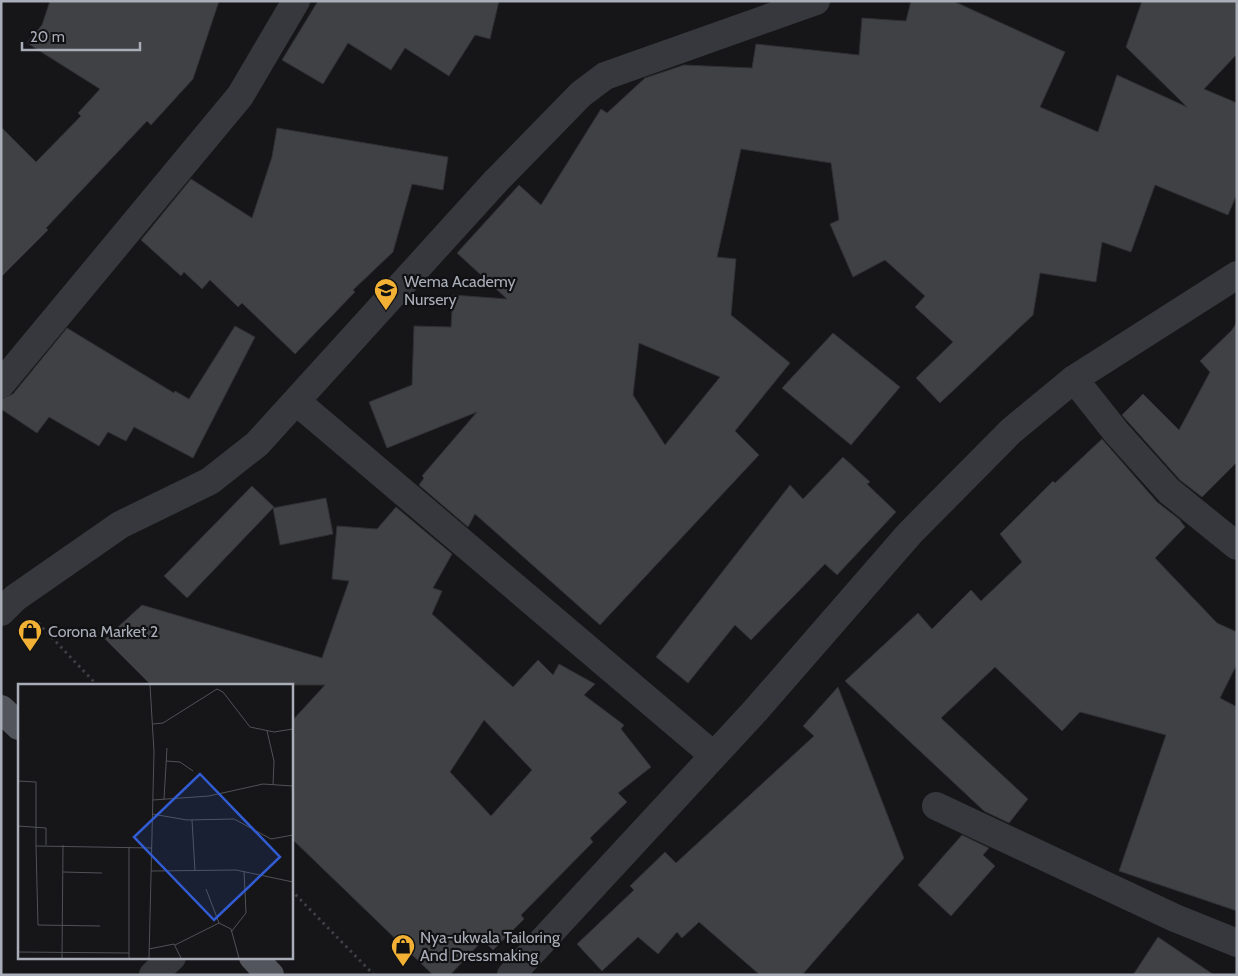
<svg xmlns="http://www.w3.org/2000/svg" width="1238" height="976" font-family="Cabin,sans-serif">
<rect width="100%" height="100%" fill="#161618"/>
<g fill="#404145" stroke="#303034" fill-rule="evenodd">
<path d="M 50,1 L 219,1 L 193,79 L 151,125 L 147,121 L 46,228 L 48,230 L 1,277 L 1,127 L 36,162 L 81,116 L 78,113 L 100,89 L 27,43 L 42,25 Z"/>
<path d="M 318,1 L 499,1 L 490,39 L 475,35 L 449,76 L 405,48 L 391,70 L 348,43 L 323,84 L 282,60 Z"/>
<path d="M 911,1 L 953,1 L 1065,52 L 1040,107 L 1098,132 L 1117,75 L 1187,107 L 1126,47 L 1142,1 L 1237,1 L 1237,54 L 1204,89 L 1237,103 L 1237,194 L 1228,215 L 1155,185 L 1131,252 L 1102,242 L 1096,282 L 1040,273 L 1033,315 L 940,403 L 916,378 L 953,342 L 915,307 L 925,296 L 885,260 L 853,277 L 830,224 L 839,220 L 831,163 L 741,149 L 717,257 L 736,259 L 731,315 L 790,363 L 735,431 L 759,455 L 600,625 L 475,514 L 468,527 L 419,485 L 424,478 L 422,476 L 477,412 L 387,448 L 369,402 L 412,385 L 414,326 L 451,327 L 453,295 L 507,299 L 457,253 L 519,185 L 541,205 L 601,109 L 607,113 L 645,78 L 684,65 L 752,68 L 756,44 L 859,55 L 862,18 L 906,21 ZM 639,343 L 720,377 L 665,445 L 633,395 Z"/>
<path d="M 277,128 L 448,157 L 443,190 L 412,184 L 393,252 L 353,290 L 355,292 L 295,354 L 242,303 L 238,307 L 210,280 L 202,289 L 184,272 L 181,276 L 141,240 L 191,179 L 252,218 L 272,157 Z"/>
<path d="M 1237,322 L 1237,462 L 1202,497 L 1180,480 L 1122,415 L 1143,394 L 1179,430 L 1210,372 L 1200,361 L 1232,330 Z"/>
<path d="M 235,326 L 255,337 L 193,458 L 134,427 L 126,441 L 108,432 L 99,446 L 49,417 L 37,433 L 1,409 L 1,399 L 13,394 L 67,328 L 174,393 L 175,391 L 189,399 Z"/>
<path d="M 833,333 L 900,387 L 851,445 L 782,388 Z"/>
<path d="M 1102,439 L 1157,502 L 1179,519 L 1185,527 L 1155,558 L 1217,623 L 1237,632 L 1237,664 L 1220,698 L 1237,707 L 1237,911 L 1119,871 L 1166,735 L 1080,712 L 1062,731 L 995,667 L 941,718 L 1028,799 L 1009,823 L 984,811 L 845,681 L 918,613 L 932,629 L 971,590 L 981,601 L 1022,562 L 1000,534 L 1053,481 L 1055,483 Z"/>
<path d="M 843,457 L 870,482 L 867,484 L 896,512 L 837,575 L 825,564 L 751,640 L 735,625 L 688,683 L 656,657 L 790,485 L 803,499 Z"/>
<path d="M 252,486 L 274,507 L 187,598 L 164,576 Z"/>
<path d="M 326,498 L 333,534 L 280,545 L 273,508 Z"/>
<path d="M 396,507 L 452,554 L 433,588 L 442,591 L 432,614 L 513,687 L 538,660 L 553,675 L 559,664 L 595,684 L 584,695 L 624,725 L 621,729 L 651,767 L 618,793 L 627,802 L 590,838 L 593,842 L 521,915 L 524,919 L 493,950 L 483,940 L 450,975 L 433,975 L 291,838 L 291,722 L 325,685 L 151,685 L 105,639 L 142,605 L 322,658 L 349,581 L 332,579 L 337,526 L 377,529 ZM 484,720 L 532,770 L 491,816 L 450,772 Z"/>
<path d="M 838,687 L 904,858 L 802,975 L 760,975 L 699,922 L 682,938 L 677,932 L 658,954 L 638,937 L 602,971 L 577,944 L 634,890 L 630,886 L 665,852 L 676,863 L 814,736 L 803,726 Z"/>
<path d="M 962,835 L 989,848 L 983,855 L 995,866 L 951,916 L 918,885 Z"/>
<path d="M 1158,937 L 1214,975 L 1133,975 Z"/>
</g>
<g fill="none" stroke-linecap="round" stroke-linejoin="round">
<g stroke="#3d3f44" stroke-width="3" stroke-dasharray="2.5 4" stroke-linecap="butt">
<path d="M 38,623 L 97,685"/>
<path d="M 291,890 L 374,975"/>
</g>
<g stroke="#37383d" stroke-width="28">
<path d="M 1074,379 L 1116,432 L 1169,491 L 1237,546"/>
<path d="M 1,384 L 240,96 L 296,1"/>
<path d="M 297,402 L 713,755"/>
<path d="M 1,612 L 15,598 L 120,525 L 210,481 L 257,444 L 496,181 L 581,94 L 605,76 L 816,1"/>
<path d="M 936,806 L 1175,918 L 1237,943"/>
<path d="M 511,975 L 755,711 L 910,533 L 1011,431 L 1074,379 L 1237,275"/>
</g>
<path stroke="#37383d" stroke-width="28" d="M 153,975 L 172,957"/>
<g stroke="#53555c" stroke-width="28">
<path d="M 1,709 L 19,726"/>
<path d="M 253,957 L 270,975"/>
</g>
</g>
<defs>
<g id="school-pin" transform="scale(1.25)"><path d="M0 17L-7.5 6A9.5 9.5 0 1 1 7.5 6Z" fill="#f2b134" stroke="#111113"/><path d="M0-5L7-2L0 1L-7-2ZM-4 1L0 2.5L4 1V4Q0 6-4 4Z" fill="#111"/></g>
<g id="shop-pin" transform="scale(1.25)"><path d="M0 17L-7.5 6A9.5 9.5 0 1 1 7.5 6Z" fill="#f2b134" stroke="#111113"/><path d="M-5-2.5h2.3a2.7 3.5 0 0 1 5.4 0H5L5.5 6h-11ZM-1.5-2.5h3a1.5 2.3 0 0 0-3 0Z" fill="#111"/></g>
</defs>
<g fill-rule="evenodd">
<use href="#school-pin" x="386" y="290"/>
<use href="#shop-pin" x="30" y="631"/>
<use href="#shop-pin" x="403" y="946"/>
</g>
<g text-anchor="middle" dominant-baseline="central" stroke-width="4.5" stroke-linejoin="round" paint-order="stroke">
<g font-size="16" fill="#a8adb8" stroke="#111113" text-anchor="start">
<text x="404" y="281">Wema Academy<tspan x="404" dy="18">Nursery</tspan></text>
<text x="48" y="631">Corona Market 2</text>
<text x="420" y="937">Nya-ukwala Tailoring<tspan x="420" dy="18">And Dressmaking</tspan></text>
</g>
</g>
<g transform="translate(18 684)">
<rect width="275" height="275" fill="#161618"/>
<path fill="none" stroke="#505258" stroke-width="1" d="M 135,40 L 145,39 L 199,5 L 205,8 L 232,43 L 256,48 L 275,45M 249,47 L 256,77 L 255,101M 148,77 L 162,78 L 175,87M 0,97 L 18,98 L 18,162 L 134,164M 146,115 L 149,64M 135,116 L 191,112 L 245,100 L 275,102M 134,130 L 169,136 L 216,135 L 253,155 L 275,151M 174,136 L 177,187M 0,142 L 28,144 L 28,161M 18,162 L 20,241 L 82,242M 133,187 L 218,186 L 275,198M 45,188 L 84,189M 188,205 L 201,239 L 213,245 L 221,274M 213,248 L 228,229 L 226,187M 157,261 L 201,239M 131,265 L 156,260 L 163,274M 0,268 L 111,269M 44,274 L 45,161M 111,274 L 111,163M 131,274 L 136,68 L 132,1"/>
<path fill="#325cd3" fill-opacity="0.15" stroke="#325cd3" stroke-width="2.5" d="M 182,90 L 262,173 L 196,236 L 116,153 Z"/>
<rect width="275" height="275" fill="none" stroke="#a8adb8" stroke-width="2.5"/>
</g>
<rect width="1238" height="976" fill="none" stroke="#a8adb8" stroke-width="5"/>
<path d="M22 42v8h118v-8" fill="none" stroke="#a8adb8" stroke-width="2.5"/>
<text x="30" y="42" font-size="15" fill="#a8adb8" stroke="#111113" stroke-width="4" paint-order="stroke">20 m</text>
</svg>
